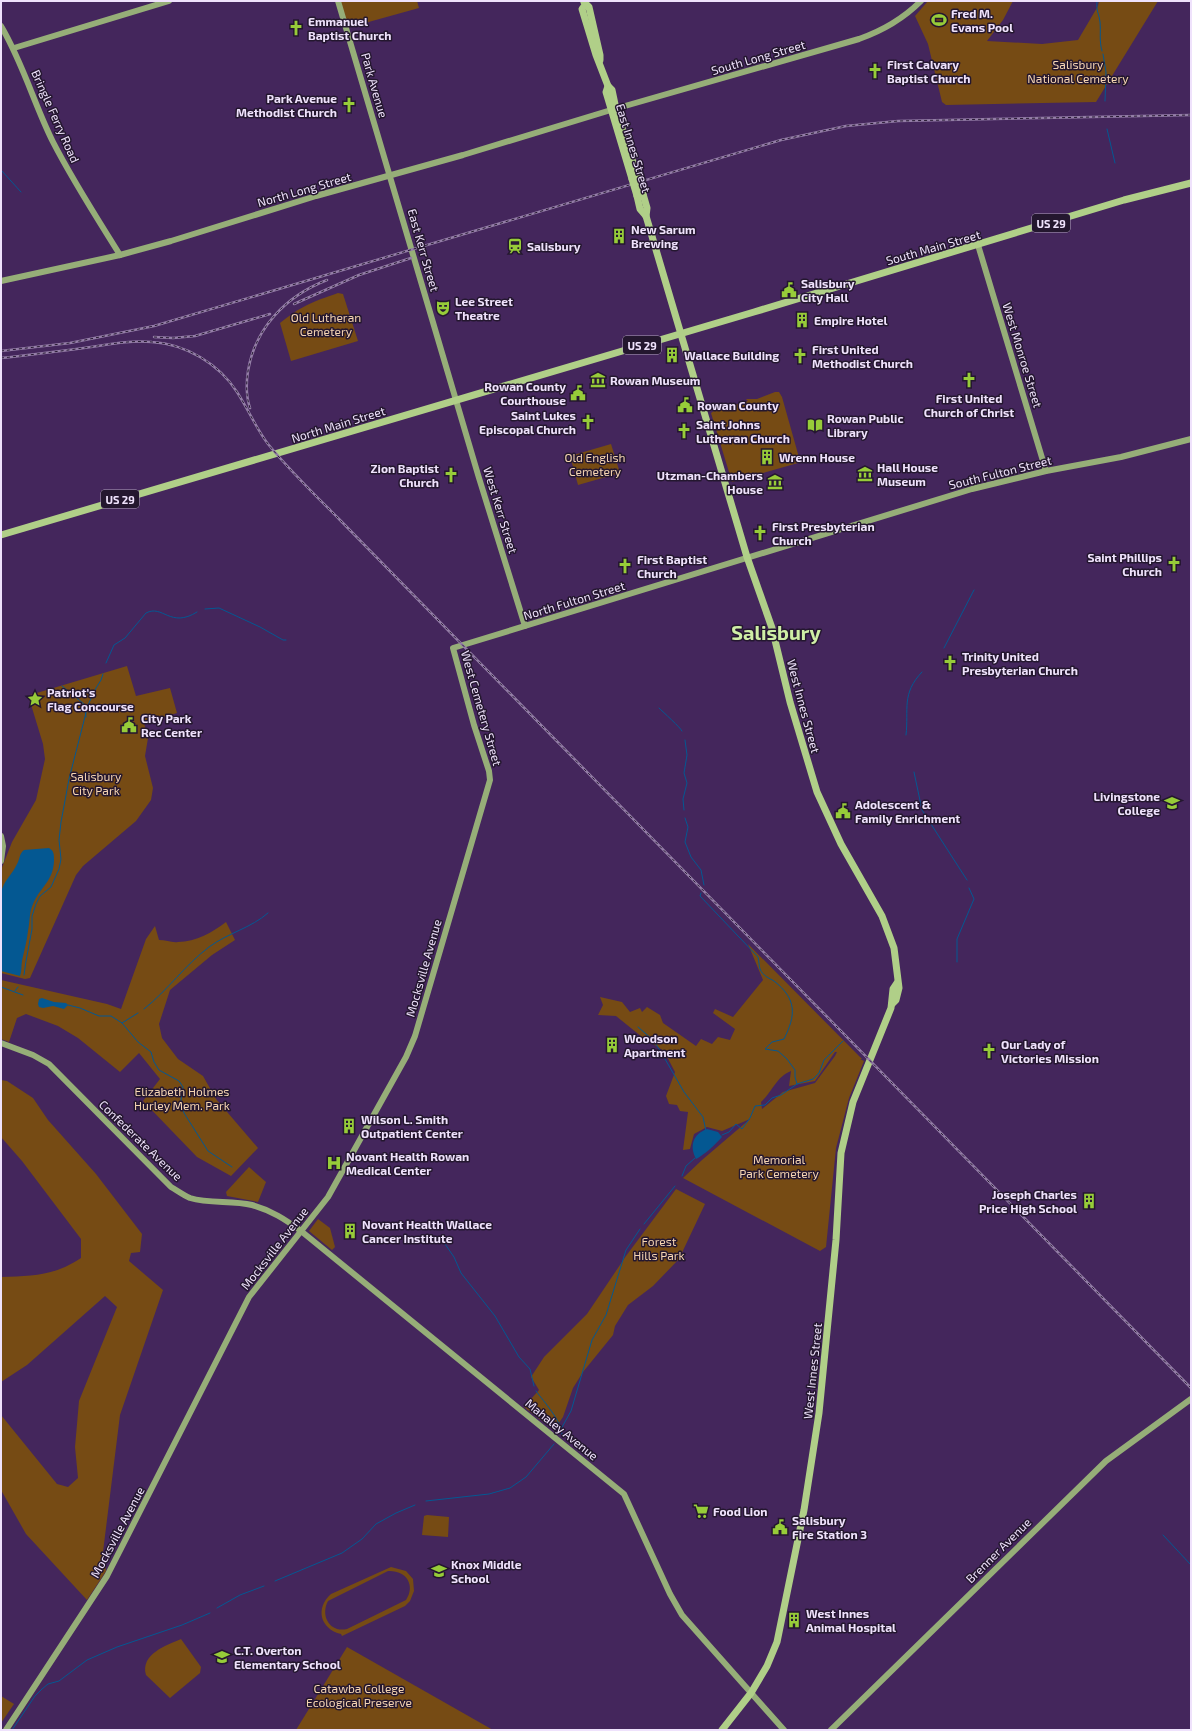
<svg xmlns="http://www.w3.org/2000/svg" width="1192" height="1731" font-family="'Exo 2',sans-serif">
<rect width="100%" height="100%" fill="#44265c"/>
<g fill="#764b14" fill-rule="evenodd">
<path d="M 338,1 L 417,1 L 419,8 L 347,28 Z"/>
<path d="M 928,1 L 1013,1 L 1003,20 L 987,41 L 1042,44 L 1078,40 L 1098,6 L 1099,1 L 1158,1 L 1096,102 L 946,105 L 942,102 L 928,44 L 915,16 Z"/>
<path d="M 338,293 L 343,294 L 358,341 L 291,361 L 280,323 C 301,306 312,302 338,293 Z"/>
<path d="M 775,392 L 779,392 L 782,397 L 800,461 L 798,463 L 732,482 L 711,413 L 718,408 L 721,409 L 748,401 L 746,399 L 757,399 Z"/>
<path d="M 611,444 L 620,473 L 578,485 L 570,456 Z"/>
<path d="M 127,666 L 136,696 L 170,688 L 177,713 L 144,723 L 148,738 L 145,756 L 153,788 L 151,800 L 136,821 L 83,866 L 76,875 L 30,978 L 25,979 L 1,973 L 1,870 L 12,842 L 36,800 L 45,759 L 43,744 L 29,698 L 30,695 Z"/>
<path d="M 226,922 L 235,940 L 212,955 L 170,990 L 159,1024 L 162,1038 L 178,1059 L 203,1076 L 216,1099 L 258,1148 L 231,1176 L 197,1157 L 143,1101 L 160,1079 L 139,1053 L 120,1072 L 78,1038 L 58,1026 L 26,1014 L 17,1018 L 9,1042 L 1,1039 L 1,980 L 107,1004 L 121,1009 L 146,939 L 155,926 L 159,940 C 166,940 172,943 178,942 C 196,942 213,932 226,922 Z"/>
<path d="M 748,944 L 862,1059 L 860,1059 L 864,1061 L 849,1098 L 836,1148 L 826,1247 L 820,1251 L 683,1178 L 702,1160 L 750,1119 L 722,1131 L 707,1127 L 694,1134 L 690,1149 L 683,1150 L 688,1112 L 680,1111 L 677,1105 L 669,1104 L 666,1096 L 675,1072 L 664,1051 L 642,1037 L 616,1016 L 598,1015 L 603,1005 L 600,997 L 622,1002 L 630,1012 L 640,1008 L 642,1012 L 647,1007 L 660,1015 L 663,1023 L 696,1046 L 701,1039 L 712,1044 L 718,1037 L 730,1040 L 735,1029 L 713,1013 L 715,1009 L 733,1017 L 763,980 ZM 835,1052 L 837,1052 L 835,1056 L 815,1083 L 783,1092 L 762,1109 L 761,1102 C 773,1091 776,1077 791,1071 L 789,1086 L 815,1081 Z"/>
<path d="M 1,1080 L 7,1081 L 33,1098 L 48,1120 L 96,1174 L 142,1234 L 140,1252 L 131,1253 L 129,1261 L 163,1290 L 120,1415 L 103,1552 L 106,1571 L 87,1600 L 26,1534 L 1,1490 L 1,1415 L 57,1484 L 68,1487 L 78,1478 L 75,1447 L 79,1401 L 117,1307 L 105,1296 L 27,1365 L 1,1382 L 1,1277 C 32,1276 54,1276 81,1258 L 81,1239 L 22,1161 L 1,1137 Z"/>
<path d="M 249,1167 L 266,1182 L 258,1202 L 227,1196 L 226,1192 Z"/>
<path d="M 676,1189 L 705,1204 L 679,1259 L 653,1286 L 628,1305 L 615,1326 L 613,1335 L 583,1372 L 573,1388 L 563,1417 L 554,1430 L 524,1407 L 539,1390 L 531,1377 L 544,1357 L 587,1314 L 626,1256 Z"/>
<path d="M 318,1219 L 330,1228 L 335,1247 L 332,1250 L 309,1231 Z"/>
<path d="M 427,1515 L 449,1517 L 448,1537 L 422,1535 L 424,1516 Z"/>
<path d="M 391,1567 L 406,1571 L 413,1579 L 414,1591 L 410,1601 L 405,1606 L 342,1636 L 341,1634 C 320,1629 315,1608 331,1594 ZM 388,1571 C 406,1570 416,1585 406,1600 L 347,1629 C 330,1633 320,1616 328,1601 Z"/>
<path d="M 181,1639 L 201,1667 L 200,1673 L 170,1698 L 146,1675 C 140,1654 167,1645 181,1639 Z"/>
<path d="M 347,1647 L 493,1730 L 296,1730 Z"/>
<path d="M 1,1696 L 14,1704 L 1,1723 Z"/>
</g>
<g fill="#045892">
<path d="M 49,848 C 54,851 54,854 54,861 C 53,882 40,887 33,904 C 29,913 30,921 28,931 C 27,941 24,951 22,961 C 21,966 22,971 20,976 L 1,971 L 2,889 C 5,880 13,873 17,864 C 20,859 19,854 24,850 Z"/>
<path d="M 42,998 L 54,1002 L 66,1003 L 68,1005 L 64,1009 L 53,1006 L 43,1008 L 39,1007 L 38,1004 L 39,999 Z"/>
<path d="M 707,1129 L 718,1132 L 722,1137 C 716,1144 704,1155 696,1159 C 689,1146 693,1134 707,1129 Z"/>
</g>
<g fill="none" stroke-linecap="round" stroke-linejoin="round">
<g stroke="#045892" stroke-width="1">
<path d="M 1097,1 C 1096,12 1099,13 1100,22 C 1101,32 1099,41 1102,51"/>
<path d="M 1103,54 L 1106,72 L 1105,101"/>
<path d="M 1107,129 L 1115,163"/>
<path d="M 1,170 L 21,192"/>
<path d="M 205,609 L 219,608 L 260,627 L 283,640 L 286,640"/>
<path d="M 944,648 L 974,590"/>
<path d="M 106,663 L 114,645 L 125,638 L 146,613 C 163,604 170,629 197,612"/>
<path d="M 62,686 L 84,704 L 86,717"/>
<path d="M 659,708 C 663,712 681,728 682,731"/>
<path d="M 906,735 C 909,709 901,694 922,672"/>
<path d="M 914,772 L 922,810 L 926,816"/>
<path d="M 684,810 L 683,799 L 687,783 L 684,773 L 687,755 L 685,740"/>
<path d="M 685,818 L 688,827 L 685,842 L 691,857 L 701,870 L 704,885"/>
<path d="M 929,821 L 967,880"/>
<path d="M 701,893 L 700,896 L 758,957 C 759,961 759,966 760,969 C 763,976 769,978 774,981 C 797,999 796,1015 784,1039 L 772,1042 L 765,1049 L 778,1051 L 787,1059 L 795,1070 L 795,1077 L 797,1084"/>
<path d="M 957,962 L 957,939 L 974,899 L 969,888"/>
<path d="M 24,975 L 26,961 L 32,929 L 32,916 L 36,904 L 40,896 L 51,887 L 59,869 L 61,859 L 59,840 L 61,822 L 69,779 L 88,705 L 96,688 L 101,680 L 103,674"/>
<path d="M 1,987 L 23,995"/>
<path d="M 15,991 L 18,987"/>
<path d="M 68,1005 L 80,1008 L 99,1016 L 111,1016 L 122,1023 L 138,1013"/>
<path d="M 144,1009 C 168,990 185,965 209,947 C 228,933 251,928 268,913"/>
<path d="M 122,1023 L 138,1042 L 151,1052 L 154,1062 L 159,1070 L 179,1081 L 183,1087 L 181,1100 L 184,1113 L 208,1151 L 232,1167"/>
<path d="M 638,1027 L 653,1040 L 661,1052 L 684,1092 L 703,1117 L 706,1131"/>
<path d="M 722,1135 L 729,1132 L 736,1124 L 742,1129 L 750,1118 L 755,1106 L 765,1105 L 772,1098 L 781,1095 L 797,1084 L 813,1079 L 819,1073 L 824,1060 L 843,1041"/>
<path d="M 682,1176 L 686,1166 L 695,1158"/>
<path d="M 644,1224 L 675,1186"/>
<path d="M 445,1244 L 454,1257 L 461,1273 L 495,1316 L 519,1357 L 530,1369 L 534,1386"/>
<path d="M 536,1391 C 544,1402 562,1421 562,1435"/>
<path d="M 561,1429 L 571,1411 L 592,1340 L 606,1315 L 626,1250 L 640,1229"/>
<path d="M 426,1501 L 489,1494 L 510,1488 L 526,1477 L 554,1444"/>
<path d="M 1163,1535 L 1191,1565"/>
<path d="M 275,1581 L 342,1553 L 362,1539 L 376,1524 L 396,1513 L 415,1505"/>
<path d="M 217,1608 L 240,1595 L 264,1586"/>
<path d="M 12,1730 L 35,1696 L 42,1689 L 48,1684 L 59,1681 L 87,1660 L 117,1647 L 182,1625 L 210,1613"/>
</g>
<g stroke="#96ae78" stroke-width="6">
<path d="M 338,1 L 479,478 L 525,626"/>
<path d="M 1,26 C 23,63 34,104 53,142 C 73,181 97,218 120,255"/>
<path d="M 14,48 L 169,1"/>
<path d="M 978,245 L 1046,471"/>
<path d="M 1,281 L 120,255 L 171,241 L 316,196 L 463,155 L 611,110 L 859,39 C 882,31 903,19 921,1"/>
<path d="M 1,836 L 3,846 L 1,861"/>
<path d="M 1,1043 L 33,1055 L 49,1064 L 171,1187 C 178,1191 183,1195 190,1198 C 210,1204 232,1200 252,1205 C 271,1210 286,1220 301,1231 L 624,1494 L 670,1594 L 682,1615 L 784,1730"/>
<path d="M 6,1730 L 107,1576 L 249,1297 L 328,1197 L 406,1057 L 415,1036 L 490,780 L 489,771 L 474,725 L 453,648 L 972,489 L 1046,471 L 1121,457 L 1191,439"/>
<path d="M 831,1730 L 1106,1461 L 1191,1399"/>
</g>
<g stroke="#b0cf88" stroke-width="7">
<path d="M 584,2 L 589,7 L 600,55 L 600,60"/>
<path d="M 585,5 L 582,9 L 596,55 L 608,86 L 612,90 L 616,109 L 638,178"/>
<path d="M 608,86 L 606,92 L 632,179"/>
<path d="M 643,194 L 647,208 L 646,216"/>
<path d="M 637,196 L 640,209 L 646,216 L 747,557 L 772,628 L 790,702 L 817,792 L 841,844 L 882,916 L 894,948 L 899,988 L 896,1000 L 892,1004"/>
<path d="M 1,535 L 754,312 L 1124,200 L 1191,183"/>
<path d="M 722,1730 L 751,1693 L 767,1666 L 777,1642 L 804,1510 L 819,1413 L 836,1240 L 841,1153 L 853,1102 L 891,1008 L 893,989 L 897,983"/>
</g>
<g stroke="#947ea7" stroke-width="2.5">
<g id="rail">
<path d="M 294,304 L 359,275 L 411,258"/>
<path d="M 154,337 L 173,338 L 195,336 L 270,314"/>
<path d="M 1,351 L 70,343 L 154,326 L 781,140 L 846,126 L 898,121 L 1191,115"/>
<path d="M 1,358 C 31,355 61,351 91,347 C 111,344 131,340 152,342 C 186,344 219,364 237,392 C 248,409 256,428 268,444 C 290,471 315,495 339,519 L 1191,1388"/>
<path d="M 250,408 C 246,396 246,384 248,371 C 255,328 286,296 327,280"/>
</g>
</g>
<use href="#rail" stroke="#24172f" stroke-width="1" stroke-dasharray="3" stroke-linecap="butt"/>
<g stroke="#b0cf88" stroke-width="7">
<path d="M 638,178 L 643,194"/>
<path d="M 632,179 L 637,196"/>
</g>
</g>
<defs>
<g id="stadium-bare" transform="scale(1.2)"><path d="M0-5a6.5 5 0 1 0 0 10a6.5 5 0 1 0 0-10ZM-3.5-1.8h7v3.6h-7Z" fill="#97cc39" stroke="#24172f" stroke-width="2.5" paint-order="stroke"/></g>
<g id="church-bare" transform="scale(1.2)"><path d="M-1.2-6h2.4v3.5h3.3v2.4h-3.3V6h-2.4V-.1h-3.3v-2.4h3.3Z" fill="#97cc39" stroke="#24172f" stroke-width="2.5" paint-order="stroke"/></g>
<g id="building-bare" transform="scale(1.2)"><path d="M-4-6H4V6H1V3H-1V6H-4ZM-2.5-4.3h1.7v1.8h-1.7ZM.8-4.3h1.7v1.8H.8ZM-2.5-1h1.7V.8h-1.7ZM.8-1h1.7V.8H.8Z" fill="#97cc39" stroke="#24172f" stroke-width="2.5" paint-order="stroke"/></g>
<g id="station-bare" transform="scale(1.2)"><path d="M-3-6H3Q5-6 5-4V2Q5 4 3 4L4.5 6H3L1.5 4h-3L-3 6H-4.5L-3 4Q-5 4-5 2V-4Q-5-6-3-6ZM-3.5-4v3h7v-3ZM-3.5 1v1.5H-2V1ZM2 1v1.5H3.5V1Z" fill="#97cc39" stroke="#24172f" stroke-width="2.5" paint-order="stroke"/></g>
<g id="civic-bare" transform="scale(1.2)"><path d="M-.6-6.5H3V-4.5H.6V-3L4-1V1h2V6H-6V1h2V-1L-.6-3ZM-1.2 2.5V6h2.4V2.5Z" fill="#97cc39" stroke="#24172f" stroke-width="2.5" paint-order="stroke"/></g>
<g id="theatre-bare" transform="scale(1.2)"><path d="M-5-5.5Q0-4 5-5.5V0Q5 5 0 6Q-5 5-5 0ZM-3.3-2.5H-1v1.5H-3.3ZM1-2.5H3.3v1.5H1ZM-2.8 1Q0 5.5 2.8 1Z" fill="#97cc39" stroke="#24172f" stroke-width="2.5" paint-order="stroke"/></g>
<g id="museum-bare" transform="scale(1.2)"><path d="M0-6L6-3V-2H-6V-3ZM-5-1h2V3h-2ZM-1-1h2V3h-2ZM3-1h2V3H3ZM-6 4H6V6H-6Z" fill="#97cc39" stroke="#24172f" stroke-width="2.5" paint-order="stroke"/></g>
<g id="library-bare" transform="scale(1.2)"><path d="M-6-4Q-3-5.5-.7-3.5V5Q-3 3-6 4ZM6-4Q3-5.5 .7-3.5V5Q3 3 6 4Z" fill="#97cc39" stroke="#24172f" stroke-width="2.5" paint-order="stroke"/></g>
<g id="sight-bare" transform="scale(1.2)"><path d="M0-6L1.8-2.2L6-1.7L2.9 1.2L3.7 5.4L0 3.3L-3.7 5.4L-2.9 1.2L-6-1.7L-1.8-2.2Z" fill="#97cc39" stroke="#24172f" stroke-width="2.5" paint-order="stroke"/></g>
<g id="university-bare" transform="scale(1.2)"><path d="M0-5L7-2L0 1L-7-2ZM-4 1L0 2.5L4 1V4Q0 6-4 4Z" fill="#97cc39" stroke="#24172f" stroke-width="2.5" paint-order="stroke"/></g>
<g id="hospital-bare" transform="scale(1.2)"><path d="M-5-5h3v3.5h4V-5h3V5h-3V1.5h-4V5h-3Z" fill="#97cc39" stroke="#24172f" stroke-width="2.5" paint-order="stroke"/></g>
<g id="supermarket-bare" transform="scale(1.2)"><path d="M-6-5.5h2.5l.6 2H6L4.5 2H-2.5L-4.4-4H-6ZM-1.5 3.2a1.3 1.3 0 1 0 .1 0ZM3 3.2a1.3 1.3 0 1 0 .1 0Z" fill="#97cc39" stroke="#24172f" stroke-width="2.5" paint-order="stroke"/></g>
<g id="school-bare" transform="scale(1.2)"><path d="M0-5L7-2L0 1L-7-2ZM-4 1L0 2.5L4 1V4Q0 6-4 4Z" fill="#97cc39" stroke="#24172f" stroke-width="2.5" paint-order="stroke"/></g>
</defs>
<g fill-rule="evenodd">
<use href="#stadium-bare" x="939" y="20"/>
<use href="#church-bare" x="296" y="28"/>
<use href="#church-bare" x="875" y="71"/>
<use href="#church-bare" x="349" y="105"/>
<use href="#building-bare" x="619" y="236"/>
<use href="#station-bare" x="515" y="246"/>
<use href="#civic-bare" x="789" y="290"/>
<use href="#theatre-bare" x="443" y="308"/>
<use href="#building-bare" x="802" y="320"/>
<use href="#building-bare" x="672" y="355"/>
<use href="#church-bare" x="800" y="356"/>
<use href="#museum-bare" x="598" y="380"/>
<use href="#church-bare" x="969" y="380"/>
<use href="#civic-bare" x="578" y="393"/>
<use href="#civic-bare" x="685" y="405"/>
<use href="#church-bare" x="588" y="422"/>
<use href="#library-bare" x="815" y="425"/>
<use href="#church-bare" x="684" y="431"/>
<use href="#building-bare" x="767" y="457"/>
<use href="#museum-bare" x="865" y="474"/>
<use href="#church-bare" x="451" y="475"/>
<use href="#museum-bare" x="775" y="482"/>
<use href="#church-bare" x="760" y="533"/>
<use href="#church-bare" x="1174" y="564"/>
<use href="#church-bare" x="625" y="566"/>
<use href="#church-bare" x="950" y="663"/>
<use href="#sight-bare" x="35" y="699"/>
<use href="#civic-bare" x="129" y="725"/>
<use href="#university-bare" x="1172" y="803"/>
<use href="#civic-bare" x="843" y="811"/>
<use href="#building-bare" x="612" y="1045"/>
<use href="#church-bare" x="989" y="1051"/>
<use href="#building-bare" x="349" y="1126"/>
<use href="#hospital-bare" x="334" y="1163"/>
<use href="#building-bare" x="1089" y="1201"/>
<use href="#building-bare" x="350" y="1231"/>
<use href="#supermarket-bare" x="701" y="1511"/>
<use href="#civic-bare" x="780" y="1527"/>
<use href="#school-bare" x="439" y="1571"/>
<use href="#building-bare" x="794" y="1620"/>
<use href="#school-bare" x="222" y="1657"/>
</g>
<g text-anchor="middle" dominant-baseline="central" stroke-width="3" stroke-linejoin="round" paint-order="stroke">
<g fill="#24172f" stroke="#b2a5be" stroke-width="1">
<rect x="1032" y="214" width="38" height="18" rx="3"/>
<rect x="623" y="336" width="38" height="18" rx="3"/>
<rect x="101" y="490" width="38" height="18" rx="3"/>
</g>
<g font-size="11" font-weight="bold" fill="#efe2fc">
<text x="1051" y="223">US 29</text>
<text x="642" y="345">US 29</text>
<text x="120" y="499">US 29</text>
</g>
<g font-size="12" font-weight="bold" fill="#efe2fc" stroke="#24172f" text-anchor="start">
<text x="951" y="13">Fred M.<tspan x="951" dy="14">Evans Pool</tspan></text>
<text x="308" y="21">Emmanuel<tspan x="308" dy="14">Baptist Church</tspan></text>
<text x="887" y="64">First Calvary<tspan x="887" dy="14">Baptist Church</tspan></text>
<text x="337" y="98" text-anchor="end">Park Avenue<tspan x="337" dy="14">Methodist Church</tspan></text>
<text x="631" y="229">New Sarum<tspan x="631" dy="14">Brewing</tspan></text>
<text x="527" y="246">Salisbury</text>
<text x="801" y="283">Salisbury<tspan x="801" dy="14">City Hall</tspan></text>
<text x="455" y="301">Lee Street<tspan x="455" dy="14">Theatre</tspan></text>
<text x="814" y="320">Empire Hotel</text>
<text x="812" y="349">First United<tspan x="812" dy="14">Methodist Church</tspan></text>
<text x="684" y="355">Wallace Building</text>
<text x="610" y="380">Rowan Museum</text>
<text x="566" y="386" text-anchor="end">Rowan County<tspan x="566" dy="14">Courthouse</tspan></text>
<text x="969" y="398" text-anchor="middle">First United<tspan x="969" dy="14">Church of Christ</tspan></text>
<text x="697" y="405">Rowan County</text>
<text x="576" y="415" text-anchor="end">Saint Lukes<tspan x="576" dy="14">Episcopal Church</tspan></text>
<text x="827" y="418">Rowan Public<tspan x="827" dy="14">Library</tspan></text>
<text x="696" y="424">Saint Johns<tspan x="696" dy="14">Lutheran Church</tspan></text>
<text x="779" y="457">Wrenn House</text>
<text x="877" y="467">Hall House<tspan x="877" dy="14">Museum</tspan></text>
<text x="439" y="468" text-anchor="end">Zion Baptist<tspan x="439" dy="14">Church</tspan></text>
<text x="763" y="475" text-anchor="end">Utzman-Chambers<tspan x="763" dy="14">House</tspan></text>
<text x="772" y="526">First Presbyterian<tspan x="772" dy="14">Church</tspan></text>
<text x="1162" y="557" text-anchor="end">Saint Phillips<tspan x="1162" dy="14">Church</tspan></text>
<text x="637" y="559">First Baptist<tspan x="637" dy="14">Church</tspan></text>
<text x="962" y="656">Trinity United<tspan x="962" dy="14">Presbyterian Church</tspan></text>
<text x="47" y="692">Patriot’s<tspan x="47" dy="14">Flag Concourse</tspan></text>
<text x="141" y="718">City Park<tspan x="141" dy="14">Rec Center</tspan></text>
<text x="1160" y="796" text-anchor="end">Livingstone<tspan x="1160" dy="14">College</tspan></text>
<text x="855" y="804">Adolescent &amp;<tspan x="855" dy="14">Family Enrichment</tspan></text>
<text x="624" y="1038">Woodson<tspan x="624" dy="14">Apartment</tspan></text>
<text x="1001" y="1044">Our Lady of<tspan x="1001" dy="14">Victories Mission</tspan></text>
<text x="361" y="1119">Wilson L. Smith<tspan x="361" dy="14">Outpatient Center</tspan></text>
<text x="346" y="1156">Novant Health Rowan<tspan x="346" dy="14">Medical Center</tspan></text>
<text x="1077" y="1194" text-anchor="end">Joseph Charles<tspan x="1077" dy="14">Price High School</tspan></text>
<text x="362" y="1224">Novant Health Wallace<tspan x="362" dy="14">Cancer Institute</tspan></text>
<text x="713" y="1511">Food Lion</text>
<text x="792" y="1520">Salisbury<tspan x="792" dy="14">Fire Station 3</tspan></text>
<text x="451" y="1564">Knox Middle<tspan x="451" dy="14">School</tspan></text>
<text x="806" y="1613">West Innes<tspan x="806" dy="14">Animal Hospital</tspan></text>
<text x="234" y="1650">C.T. Overton<tspan x="234" dy="14">Elementary School</tspan></text>
</g>
<g font-size="12" fill="#efe2fc" stroke="#24172f">
<text transform="translate(758 57) rotate(-16)">South Long Street</text>
<text transform="translate(375 85) rotate(74)">Park Avenue</text>
<text transform="translate(56 116) rotate(66)">Bringle Ferry Road</text>
<text transform="translate(634 148) rotate(73)">East Innes Street</text>
<text transform="translate(304 189) rotate(-16)">North Long Street</text>
<text transform="translate(933 247) rotate(-16)">South Main Street</text>
<text transform="translate(424 250) rotate(74)">East Kerr Street</text>
<text transform="translate(1023 355) rotate(73)">West Monroe Street</text>
<text transform="translate(338 424) rotate(-17)">North Main Street</text>
<text transform="translate(1000 472) rotate(-14)">South Fulton Street</text>
<text transform="translate(501 510) rotate(73)">West Kerr Street</text>
<text transform="translate(574 600) rotate(-17)">North Fulton Street</text>
<text transform="translate(804 706) rotate(75)">West Innes Street</text>
<text transform="translate(482 708) rotate(74)">West Cemetery Street</text>
<text transform="translate(423 968) rotate(-74)">Mocksville Avenue</text>
<text transform="translate(141 1140) rotate(44)">Confederate Avenue</text>
<text transform="translate(274 1248) rotate(-52)">Mocksville Avenue</text>
<text transform="translate(812 1371) rotate(-84)">West Innes Street</text>
<text transform="translate(562 1429) rotate(39)">Mahaley Avenue</text>
<text transform="translate(117 1532) rotate(-62)">Mocksville Avenue</text>
<text transform="translate(998 1550) rotate(-45)">Brenner Avenue</text>
</g>
<g font-size="12" fill="#f6d5b2" stroke="#24172f">
<text x="1078" y="64">Salisbury<tspan x="1078" dy="14">National Cemetery</tspan></text>
<text x="326" y="317">Old Lutheran<tspan x="326" dy="14">Cemetery</tspan></text>
<text x="595" y="457">Old English<tspan x="595" dy="14">Cemetery</tspan></text>
<text x="96" y="776">Salisbury<tspan x="96" dy="14">City Park</tspan></text>
<text x="182" y="1091">Elizabeth Holmes<tspan x="182" dy="14">Hurley Mem. Park</tspan></text>
<text x="779" y="1159">Memorial<tspan x="779" dy="14">Park Cemetery</tspan></text>
<text x="659" y="1241">Forest<tspan x="659" dy="14">Hills Park</tspan></text>
<text x="359" y="1688">Catawba College<tspan x="359" dy="14">Ecological Preserve</tspan></text>
</g>
<g font-size="20" font-weight="bold" fill="#cfeea6" stroke="#24172f">
<text x="776" y="632">Salisbury</text>
</g>
</g>
<rect width="1192" height="1731" fill="none" stroke="#efe2fc" stroke-width="4"/>
</svg>
